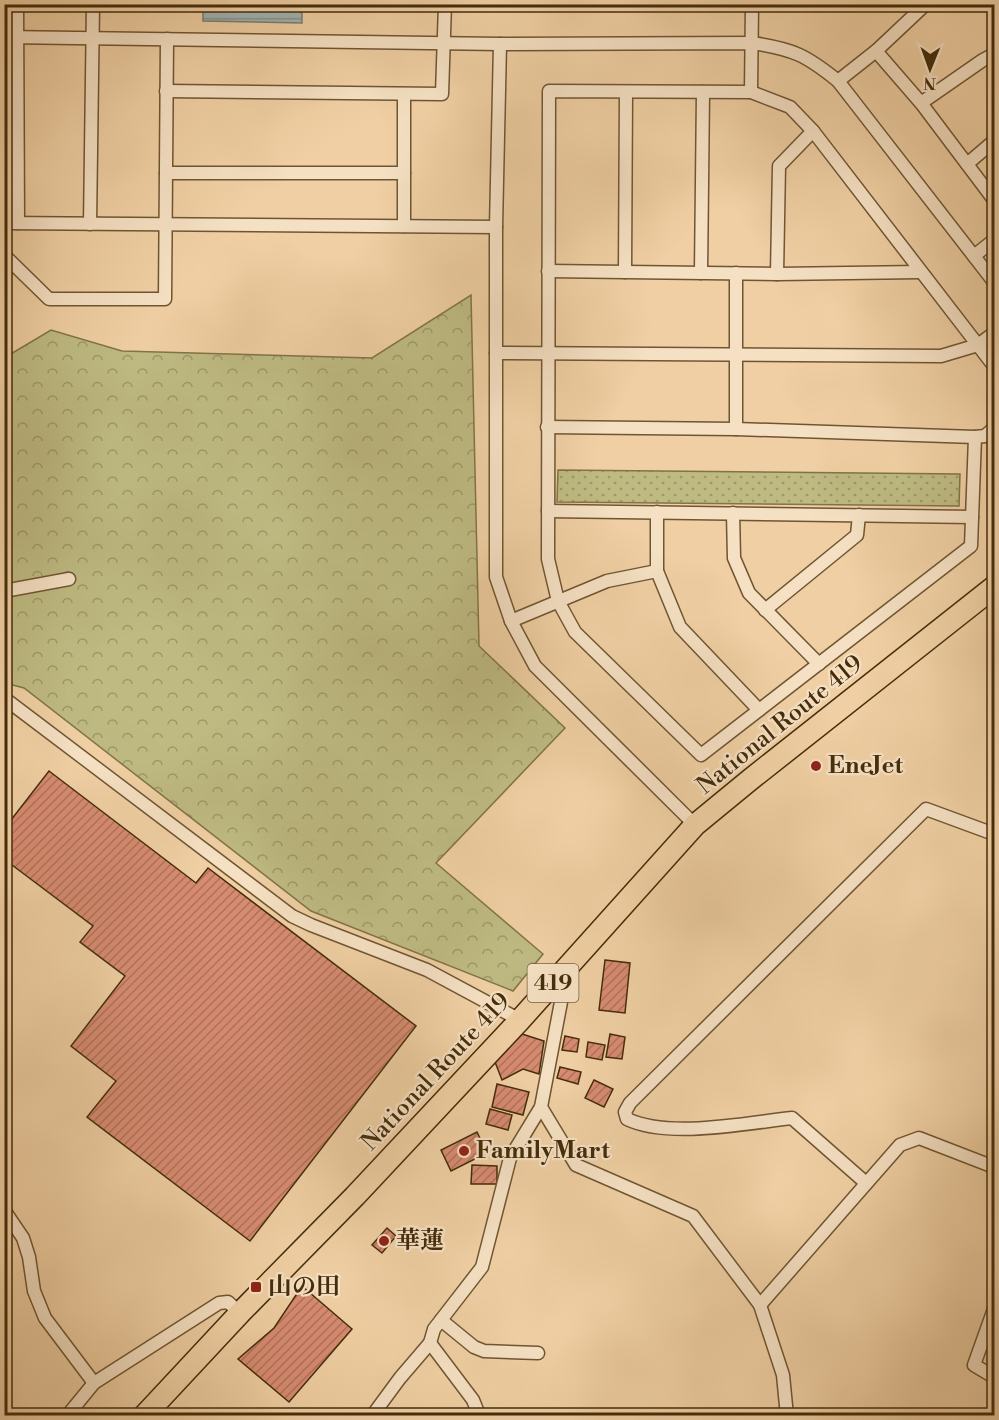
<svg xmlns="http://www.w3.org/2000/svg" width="999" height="1420" font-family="'Libre Bodoni','Noto Serif JP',serif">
<defs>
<pattern id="grass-dots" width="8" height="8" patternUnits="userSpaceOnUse" patternTransform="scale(1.5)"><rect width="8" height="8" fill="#beba82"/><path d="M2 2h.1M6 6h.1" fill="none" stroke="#9c9869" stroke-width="1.8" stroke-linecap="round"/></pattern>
<pattern id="forest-crowns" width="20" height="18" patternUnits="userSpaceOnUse" patternTransform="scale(1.5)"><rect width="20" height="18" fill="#beba82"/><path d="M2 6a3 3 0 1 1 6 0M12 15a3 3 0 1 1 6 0" fill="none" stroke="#9c9869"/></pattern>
<pattern id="water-rules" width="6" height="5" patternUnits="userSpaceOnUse" patternTransform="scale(1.5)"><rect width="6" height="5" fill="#a0b3b3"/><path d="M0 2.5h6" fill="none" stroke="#849290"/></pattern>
<pattern id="building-hatch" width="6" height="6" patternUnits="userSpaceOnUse" patternTransform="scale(1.5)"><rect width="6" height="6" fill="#d78b71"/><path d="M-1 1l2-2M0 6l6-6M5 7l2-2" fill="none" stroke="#b0725b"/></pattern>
</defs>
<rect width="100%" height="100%" fill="#efcfa3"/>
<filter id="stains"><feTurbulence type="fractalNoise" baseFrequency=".00333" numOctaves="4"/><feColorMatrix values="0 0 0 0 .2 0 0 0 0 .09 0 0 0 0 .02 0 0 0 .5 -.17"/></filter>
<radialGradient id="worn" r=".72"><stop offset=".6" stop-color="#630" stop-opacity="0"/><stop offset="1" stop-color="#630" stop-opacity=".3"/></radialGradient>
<path fill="url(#grass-dots)" stroke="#817447" stroke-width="1.5" d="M 558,470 L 960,474 L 959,506 L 557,502 Z"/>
<path fill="url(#forest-crowns)" stroke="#817447" stroke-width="1.5" d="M 471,295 L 479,646 L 565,728 L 436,863 L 543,954 L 513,991 L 311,911 L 24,688 L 5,683 L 4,358 L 51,330 L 122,351 L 372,358 Z"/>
<path fill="url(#water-rules)" stroke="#7b7d70" stroke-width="1.5" d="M 203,5 L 287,5 L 302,13 L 302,23 L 203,21 Z"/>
<g fill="url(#building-hatch)" stroke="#442d0c" stroke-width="1.5">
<path d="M 49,771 L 196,883 L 208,868 L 416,1026 L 250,1241 L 87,1117 L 116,1081 L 71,1046 L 125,976 L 80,942 L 93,926 L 4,859 L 4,829 Z"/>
<path d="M 605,960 L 630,963 L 625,1013 L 599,1010 Z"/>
<path d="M 522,1034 L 544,1041 L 539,1074 L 523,1069 L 502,1080 L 495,1062 Z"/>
<path d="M 610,1034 L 625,1037 L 622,1059 L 606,1057 Z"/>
<path d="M 565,1036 L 579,1039 L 577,1052 L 562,1050 Z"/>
<path d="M 588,1042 L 605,1045 L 602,1060 L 586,1057 Z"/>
<path d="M 560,1067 L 581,1072 L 578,1084 L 557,1078 Z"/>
<path d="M 594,1080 L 613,1089 L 604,1107 L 585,1098 Z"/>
<path d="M 497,1084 L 529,1092 L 523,1115 L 492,1107 Z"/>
<path d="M 490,1109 L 512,1115 L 508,1130 L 486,1124 Z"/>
<path d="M 477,1132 L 487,1153 L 451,1171 L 441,1150 Z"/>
<path d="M 472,1165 L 497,1166 L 497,1184 L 471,1184 Z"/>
<path d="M 387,1228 L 396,1236 L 382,1253 L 372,1245 Z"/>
<path d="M 302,1286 L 352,1329 L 289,1402 L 238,1359 L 274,1328 Z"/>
</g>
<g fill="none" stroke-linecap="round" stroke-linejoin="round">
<g stroke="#6f5632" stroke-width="15">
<g id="minor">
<path d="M 17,4 L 18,223"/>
<path d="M 4,37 L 500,44 L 752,43 C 793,49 806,55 838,81 L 994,282"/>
<path d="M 500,44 L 496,227 L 496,577 L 511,621 L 535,666 L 695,825"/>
<path d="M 876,51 L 921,103 L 994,200"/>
<path d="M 838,81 L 876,51 L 926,4"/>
<path d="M 166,91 L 442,94 L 445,4"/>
<path d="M 751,92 L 752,4"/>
<path d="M 921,103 L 983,60 L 994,54"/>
<path d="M 967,164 L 994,141"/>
<path d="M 166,173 L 404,173"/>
<path d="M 4,223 L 496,227"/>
<path d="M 90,224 L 93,4"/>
<path d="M 404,226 L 404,94"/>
<path d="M 4,255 L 49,299 L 165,299 L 167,39"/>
<path d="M 974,256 L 994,240"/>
<path d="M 548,271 L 777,274 L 920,272"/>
<path d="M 625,272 L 626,92"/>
<path d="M 701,273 L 703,92"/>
<path d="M 777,274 L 779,166 L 813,131"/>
<path d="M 496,353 L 941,356 L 978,345 L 994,333"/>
<path d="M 547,427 L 736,429 L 975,437 L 985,436 L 994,428"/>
<path d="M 736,429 L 736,273"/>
<path d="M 975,437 L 971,546 L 701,755 L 575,632 L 558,601 L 548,559 L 549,91 L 751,92 L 790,107 L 813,131 L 994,366"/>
<path d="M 548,511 L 972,517"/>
<path d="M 657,512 L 657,571 L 680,627 L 759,710"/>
<path d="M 733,513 L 734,558 L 749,593 L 819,664"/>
<path d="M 4,591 L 69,579"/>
<path d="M 765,610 L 857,535 L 859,515"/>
<path d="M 511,621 L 607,581 L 657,571"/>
<path d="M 4,698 L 292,916 L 311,925 L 427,970 L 520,1020"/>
<path d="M 541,1107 L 576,1165 L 693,1216 L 760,1305 L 783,1375 L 787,1416"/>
<path d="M 866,1183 L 792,1118 C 746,1123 669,1139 627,1119 L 625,1112 L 630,1103 L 926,809 L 994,834"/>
<path d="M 4,1210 L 23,1238 L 29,1257 L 34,1291 L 45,1318 L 94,1383"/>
<path d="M 760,1305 L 900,1145 L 919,1138 L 994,1167"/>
<path d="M 994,1309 L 974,1365 L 994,1377"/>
<path d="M 441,1320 L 474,1347 L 484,1351 L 538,1353"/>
<path d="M 67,1416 L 94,1383 L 219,1303 L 228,1302 L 240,1313"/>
<path d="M 372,1416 L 400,1378 L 430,1343"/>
<path d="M 473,1416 L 477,1410 L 473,1400 L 430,1343 L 434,1329 L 482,1267 L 510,1158 L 541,1107 L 561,1002 L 557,979"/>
</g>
</g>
<g stroke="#442d0c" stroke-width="24">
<path id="trunk" d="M 144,1416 L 240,1313 L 355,1196 L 520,1020 L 695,825 L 751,779 L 994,587"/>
</g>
<use href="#minor" stroke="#f5e0c3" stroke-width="12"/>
<use href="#trunk" stroke="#efcfa3" stroke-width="21"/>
</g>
<g fill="#8f2418" stroke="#f5e0c3" stroke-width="2">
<circle cx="816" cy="766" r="6"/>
<circle cx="464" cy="1151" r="6"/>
<circle cx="384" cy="1241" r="6"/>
<rect x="250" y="1281" width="12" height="12" rx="3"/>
</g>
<g text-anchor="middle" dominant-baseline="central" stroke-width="4.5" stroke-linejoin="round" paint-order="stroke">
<rect fill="#f5e0c3" stroke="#796343" stroke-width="1.5" x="527.5" y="964" width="51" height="38" rx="4.5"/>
<g font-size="22" font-weight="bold" fill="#442d0c">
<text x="553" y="983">419</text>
</g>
<g font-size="24" fill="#442d0c" stroke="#f5e0c3">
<text transform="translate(780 725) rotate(-39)">National Route 419</text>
<text transform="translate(436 1072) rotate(-47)">National Route 419</text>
</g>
<g font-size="24" font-weight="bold" fill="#442d0c" stroke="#f5e0c3" text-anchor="start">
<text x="828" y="766">EneJet</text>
<text x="476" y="1151">FamilyMart</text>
<text x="396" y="1241">華蓮</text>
<text x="268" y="1287">山の田</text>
</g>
</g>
<rect width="999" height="1420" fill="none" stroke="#efcfa3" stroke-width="24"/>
<rect x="6" y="6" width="987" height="1408" fill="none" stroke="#442d0c" stroke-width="3"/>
<rect x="12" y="12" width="975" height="1396" fill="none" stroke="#442d0c" stroke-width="1.5"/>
<g transform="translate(930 69) rotate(181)" stroke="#f5e0c3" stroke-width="4.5" paint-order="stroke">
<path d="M0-4.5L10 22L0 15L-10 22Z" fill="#442d0c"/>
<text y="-9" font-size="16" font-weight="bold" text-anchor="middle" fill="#442d0c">N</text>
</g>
<rect width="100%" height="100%" filter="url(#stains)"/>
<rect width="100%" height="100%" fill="url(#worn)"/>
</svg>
